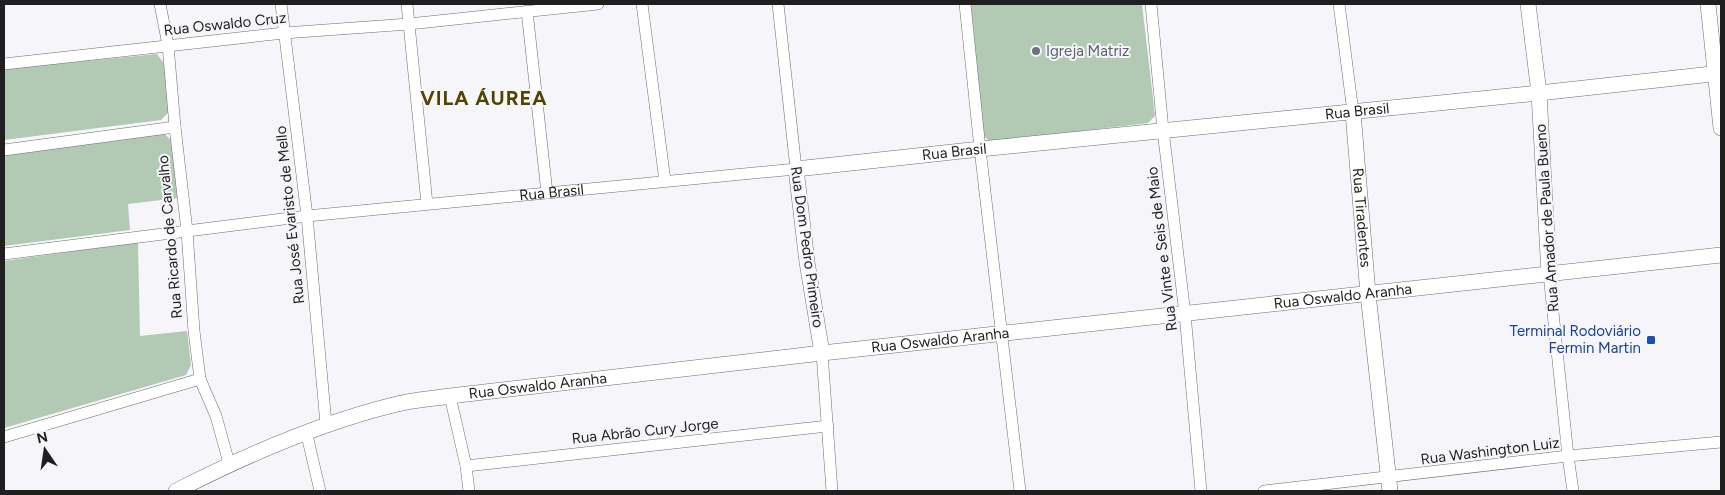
<svg xmlns="http://www.w3.org/2000/svg" width="1725" height="495" font-family="Figtree,sans-serif">
<rect width="100%" height="100%" fill="#f6f5f9"/>
<g fill="#b2cab3">
<path d="M 971,4 L 1142,4 L 1155,116 L 1148,123 L 990,142 L 983,135 Z"/>
<path d="M 157,54 L 165,65 L 170,111 L 161,120 L 4,140 L 4,69 Z"/>
<path d="M 163,133 L 171,140 L 178,198 L 128,204 L 130,230 L 4,246 L 4,154 Z"/>
<path d="M 138,242 L 140,336 L 187,331 L 191,365 L 186,375 L 4,428 L 4,261 Z"/>
</g>
<g fill="none" stroke-linecap="round" stroke-linejoin="round">
<g stroke="#6d6d6f" stroke-width="12">
<g id="street">
<path d="M 160,4 L 168,45 L 175,127 L 187,231 L 194,331 L 200,379 L 216,416 L 229,463"/>
<path d="M 281,4 L 307,216 L 326,424"/>
<path d="M 407,4 L 427,204"/>
<path d="M 642,4 L 665,181"/>
<path d="M 965,4 L 980,149 L 1020,491"/>
<path d="M 1151,4 L 1163,130 L 1185,314 L 1201,491"/>
<path d="M 1339,4 L 1353,112"/>
<path d="M 527,11 L 547,193"/>
<path d="M 4,64 L 284,33 L 409,24 L 598,4"/>
<path d="M 4,150 L 175,127"/>
<path id="s1" d="M 4,254 L 307,216 L 796,169 L 778,4"/>
<path d="M 1549,274 L 1568,456 L 1573,491"/>
<path d="M 822,353 L 832,491"/>
<path d="M 450,396 L 466,466 L 469,491"/>
<path d="M 306,431 L 320,491"/>
<path d="M 4,437 L 200,379"/>
<path d="M 466,466 L 828,426"/>
<path d="M 1264,491 L 1568,456 L 1721,442"/>
</g>
</g>
<g stroke="#6d6d6f" stroke-width="16">
<g id="secondary">
<path d="M 1528,4 L 1539,93 L 1549,274"/>
<path d="M 1708,4 L 1721,128"/>
<path id="s2" d="M 1353,112 L 1368,294 L 1390,491"/>
<path id="s3" d="M 822,353 L 807,262 L 796,169 L 980,149 L 1539,93 L 1721,73"/>
<path id="s4" d="M 176,491 C 246,455 317,424 393,405 C 412,400 431,399 450,396 L 822,353 L 1721,255"/>
</g>
</g>
<use href="#street" stroke="#fff" stroke-width="11"/>
<use href="#secondary" stroke="#fff" stroke-width="15"/>
</g>
<circle fill="#6b7280" stroke="#f6f5f9" stroke-width="2" cx="1036" cy="51" r="5"/>
<rect fill="#1a4fb4" stroke="#f6f5f9" stroke-width="2" x="1646" y="335" width="10" height="10" rx="2.5"/>
<g text-anchor="middle" dominant-baseline="central" stroke-width="4" stroke-linejoin="round" paint-order="stroke">
<g font-size="15" fill="#1f1f20" stroke="#f6f5f9">
<text transform="translate(225 24) rotate(-6)">Rua Oswaldo Cruz</text>
<text stroke="none"><textPath href="#s3" startOffset="750">Rua Brasil</textPath></text>
<text stroke="none"><textPath href="#s3" startOffset="345">Rua Brasil</textPath></text>
<text stroke="none"><textPath href="#s1" startOffset="551">Rua Brasil</textPath></text>
<text transform="translate(290 215) rotate(-96)">Rua José Evaristo de Mello</text>
<text stroke="none"><textPath href="#s2" startOffset="106">Rua Tiradentes</textPath></text>
<text transform="translate(1547 218) rotate(-94)">Rua Amador de Paula Bueno</text>
<text transform="translate(170 237) rotate(-95)">Rua Ricardo de Carvalho</text>
<text transform="translate(807 247) rotate(82)">Rua Dom Pedro Primeiro</text>
<text transform="translate(1162 249) rotate(-97)">Rua Vinte e Seis de Maio</text>
<text stroke="none"><textPath href="#s4" startOffset="1190">Rua Oswaldo Aranha</textPath></text>
<text stroke="none"><textPath href="#s4" startOffset="785">Rua Oswaldo Aranha</textPath></text>
<text stroke="none"><textPath href="#s4" startOffset="380">Rua Oswaldo Aranha</textPath></text>
<text transform="translate(645 431) rotate(-6)">Rua Abrão Cury Jorge</text>
<text transform="translate(1490 451) rotate(-7)">Rua Washington Luiz</text>
</g>
<g font-size="15" fill="#5b616d" stroke="#f6f5f9" text-anchor="start">
<text x="1046" y="51">Igreja Matriz</text>
</g>
<g font-size="15" fill="#164399" stroke="#f6f5f9" text-anchor="end">
<text x="1641" y="331">Terminal Rodoviário<tspan x="1641" dy="17">Fermin Martin</tspan></text>
</g>
<g font-size="20" font-weight="bold" letter-spacing="1" fill="#524400" stroke="#f6f5f9">
<text x="484" y="98">VILA ÁUREA</text>
</g>
</g>
<rect width="1725" height="495" fill="none" stroke="#1f1f20" stroke-width="10"/>
<g transform="translate(45 450) rotate(347)" stroke="#f6f5f9" stroke-width="4" paint-order="stroke">
<path d="M0-4L9 19L0 12L-9 19Z" fill="#1f1f20"/>
<text y="-8" font-size="14" font-weight="bold" text-anchor="middle" fill="#1f1f20">N</text>
</g>
</svg>
